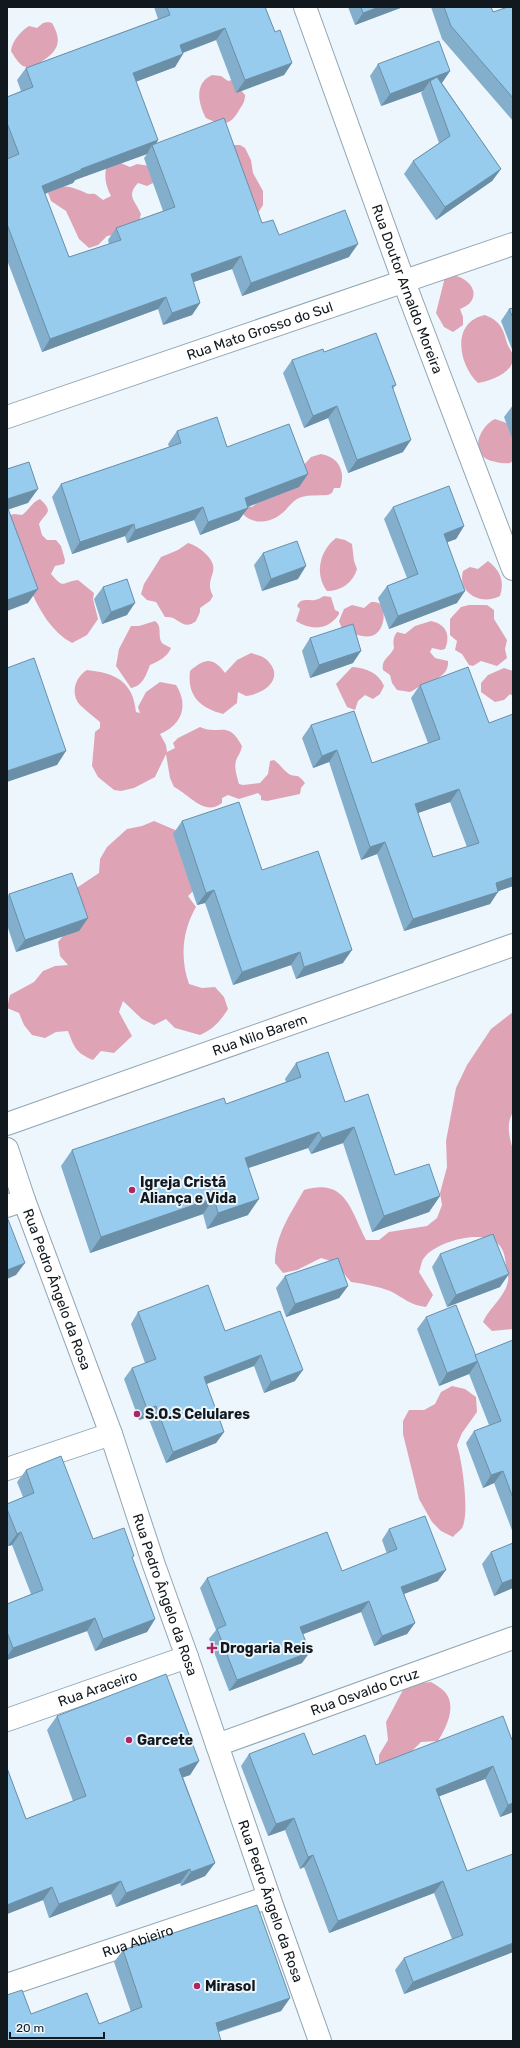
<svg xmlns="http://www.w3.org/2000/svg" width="520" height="2048" font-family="Rubik,sans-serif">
<rect width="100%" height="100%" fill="#edf6fc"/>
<g fill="#dea4b6">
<path d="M 48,22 L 52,23 C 63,42 58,51 41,62 C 35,66 30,69 23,66 C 18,63 14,56 11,51 C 12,41 21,31 29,26 L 37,28 L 43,23 Z"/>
<path d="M 212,75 L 221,76 L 228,81 L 232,80 L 245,95 C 245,103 242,105 238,112 C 229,127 220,125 206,118 C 198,103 194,83 212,75 Z"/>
<path d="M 233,145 L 240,145 L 245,148 L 251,160 L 253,173 L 263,191 L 263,205 L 256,216 Z"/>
<path d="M 116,161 L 130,167 L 137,164 L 150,166 L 155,182 L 147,186 L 138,183 C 126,196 135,200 141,214 L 139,222 L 113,235 L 107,236 L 98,245 L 89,248 L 79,239 L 66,211 L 51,201 L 48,193 C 58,181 74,188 86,193 C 89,195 92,193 95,194 C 97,195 100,198 103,200 L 111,196 C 105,184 104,176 107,163 Z"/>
<path d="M 456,276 C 475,281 482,301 460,309 L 463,317 L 463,325 L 453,332 L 444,327 L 436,313 L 445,277 Z"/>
<path d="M 485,315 C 500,321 503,328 507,343 C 508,347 513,352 513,357 C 514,373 490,381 478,383 C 458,364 451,322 485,315 Z"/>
<path d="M 495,419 L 504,422 L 513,427 L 513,461 L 510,463 C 504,464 491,462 485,458 C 470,447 482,425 495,419 Z"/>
<path d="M 321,454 C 339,457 346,472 340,488 L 334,488 L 332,493 L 328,495 C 318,496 305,494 297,499 C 290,503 287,510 281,514 C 270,523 253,525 243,514 L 247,506 L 252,507 L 302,467 L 311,457 Z"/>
<path d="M 40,499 C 55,513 45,512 39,524 L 42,535 L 47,540 L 56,540 L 61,546 L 65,560 L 64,564 L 55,566 L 51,574 C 65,590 61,582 78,580 L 94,593 L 93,599 L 98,619 L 87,635 L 72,643 C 32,621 20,557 7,516 L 14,514 L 22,515 C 29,510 32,502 40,499 Z"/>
<path d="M 336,538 L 345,540 L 352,544 L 354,561 L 357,569 C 353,583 341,591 327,591 C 314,574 320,550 336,538 Z"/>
<path d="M 188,543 C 199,546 217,560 213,572 C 210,582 208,586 213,596 L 210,601 L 200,608 L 200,612 L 196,621 C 187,628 183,624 175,619 C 172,617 168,617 165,617 L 156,602 L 147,600 L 141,594 L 144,584 L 161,557 L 178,550 Z"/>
<path d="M 488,561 C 500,570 505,581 500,596 C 481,606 457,593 463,571 L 470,567 L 478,569 Z"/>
<path d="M 324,596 L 331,597 L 335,610 L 339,612 L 339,614 C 329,630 311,631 296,621 L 300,609 L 297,606 C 301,597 308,601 315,600 C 317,600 322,597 324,596 Z"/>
<path d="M 371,602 C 375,602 381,602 382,607 C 384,610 384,619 383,622 C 377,645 357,635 342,629 L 339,621 L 344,609 L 352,605 L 364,608 Z"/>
<path d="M 469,605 L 487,605 L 494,610 L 494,619 L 507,640 L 505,649 L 507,658 L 497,666 L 481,661 L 473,666 L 469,665 L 462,654 L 455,650 L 457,641 L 450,635 L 450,619 L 461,607 Z"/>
<path d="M 155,621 C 163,627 157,635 162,643 C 164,645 168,646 171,648 C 167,657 159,661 150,665 C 146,675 143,686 131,688 L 116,666 L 119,649 L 131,626 L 139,626 Z"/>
<path d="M 431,621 C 446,624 451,635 445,649 L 441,650 L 432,648 L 430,652 L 435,658 L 448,661 C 449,676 435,679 424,684 C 419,686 415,690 410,692 L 397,690 L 392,683 L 390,675 L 383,670 C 381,659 390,657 394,648 C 393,642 393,637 397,632 L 405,634 L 415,626 Z"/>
<path d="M 251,653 C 257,655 264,656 268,661 C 285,679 264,694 246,696 L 238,692 L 237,703 L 223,714 C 200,708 187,696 190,671 C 205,658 213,657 225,673 L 237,660 Z"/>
<path d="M 352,667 C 366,668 379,673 384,686 L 380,694 L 373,699 L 365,695 L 358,701 L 355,710 L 347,707 L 336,684 Z"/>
<path d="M 504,668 L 513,671 L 513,696 L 510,694 L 504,700 L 495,702 L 481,692 L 481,683 L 488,675 Z"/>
<path d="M 87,670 C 115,673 133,681 136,712 L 140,713 L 138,707 L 146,692 L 160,682 L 176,685 C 189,705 182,725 160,734 L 166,745 L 167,752 L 175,748 L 173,743 L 178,738 L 200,727 C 219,736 228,719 242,746 C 241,751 240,753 237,758 C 233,766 237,776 239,784 L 243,785 L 260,783 L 268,774 L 270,761 L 274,760 C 280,764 283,770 289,774 C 295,778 297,772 305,783 L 301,788 L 300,794 L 267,801 L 261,800 L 261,796 L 258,793 L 239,799 L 228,795 L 222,798 L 222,803 C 204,817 189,794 174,787 L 170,778 L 166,754 L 155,777 L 134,788 L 121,791 L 114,790 L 98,777 L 92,766 L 95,732 L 100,728 L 100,722 C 93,716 86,711 80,705 C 70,694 75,677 87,670 Z"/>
<path d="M 154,821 L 180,832 L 197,887 L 188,896 L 196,907 C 182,931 180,959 189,984 L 202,988 L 215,987 L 224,997 L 228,1009 C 220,1022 213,1029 200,1035 L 175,1028 L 166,1019 L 154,1025 L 142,1019 L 123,1001 L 119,1012 L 132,1036 L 114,1053 L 101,1051 L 93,1060 C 76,1053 74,1047 68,1031 L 56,1032 L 45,1038 L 32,1035 L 24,1025 L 19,1013 L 7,1008 L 10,995 L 34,982 L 43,971 L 55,966 L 68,965 L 60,956 L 58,942 L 67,931 L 66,895 L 99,873 L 100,859 L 107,847 L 127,829 L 142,826 Z"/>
<path d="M 513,1012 L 513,1112 C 506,1124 509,1136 513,1150 L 513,1329 L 492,1331 L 483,1322 C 490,1307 505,1297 508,1281 C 509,1276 507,1270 506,1265 C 505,1257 504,1249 497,1243 C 481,1229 435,1242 424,1258 C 421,1261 421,1268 419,1272 L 433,1295 L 426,1307 C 410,1305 404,1298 390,1291 C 377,1286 364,1284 351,1282 L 334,1262 L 321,1258 L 297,1270 L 283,1273 L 275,1263 C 275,1235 291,1213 304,1190 C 346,1178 350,1209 366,1240 L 379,1240 L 389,1232 L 427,1226 L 437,1218 L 442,1205 L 440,1193 L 447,1167 L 446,1141 L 456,1088 L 467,1065 L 491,1029 Z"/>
<path d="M 452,1386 L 465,1389 L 476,1397 L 477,1412 L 462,1433 L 457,1445 C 462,1460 470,1514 462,1528 C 460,1531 455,1534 453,1537 L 441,1531 L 432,1522 L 419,1499 L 403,1434 L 403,1421 L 409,1410 L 424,1410 L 435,1404 L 441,1392 Z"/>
<path d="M 431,1682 C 436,1685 441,1688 444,1691 C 458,1705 446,1728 438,1741 L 421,1742 L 409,1754 L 379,1771 L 379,1755 L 388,1740 L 386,1722 L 403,1690 L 414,1684 Z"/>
</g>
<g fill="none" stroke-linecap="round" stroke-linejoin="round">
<g stroke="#91a5b3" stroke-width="24">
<g id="minor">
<path id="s1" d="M 305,7 L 404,282 L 513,569"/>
<path id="s2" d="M 7,417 L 513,244"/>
<path id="s3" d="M 7,1124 L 513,945"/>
<path d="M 7,1206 L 24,1200"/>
<path d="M 7,1469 L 111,1434"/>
<path id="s4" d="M 7,1720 L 187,1657"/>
<path id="s5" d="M 217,1745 L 513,1638"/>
<path id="s6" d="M 7,1985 L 269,1897"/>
</g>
</g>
<g stroke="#91a5b3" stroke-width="24">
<g id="secondary">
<path id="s7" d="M 7,1149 L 24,1200 L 111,1434 L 154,1565 L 187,1657 L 269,1897 L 320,2041"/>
</g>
</g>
<use href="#minor" stroke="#fff" stroke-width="22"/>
<use href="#secondary" stroke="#fff" stroke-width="22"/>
</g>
<g fill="#83afcd" fill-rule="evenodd">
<path d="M 154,7 L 265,7 L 275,32 L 292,63 L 284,75 L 236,93 L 216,40 L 183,53 L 175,67 L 136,81 L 158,140 L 156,144 L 279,235 L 349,257 L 242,296 L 232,269 L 193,282 L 200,303 L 192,315 L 163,325 L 158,309 L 42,352 L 7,260 L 7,97 L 21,91 L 17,80 L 26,68 L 158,19 ZM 147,154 L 144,158 L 163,211 L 116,228 L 108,240 L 109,244 L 69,257 L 45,194 L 73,183 L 75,180 Z"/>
<path d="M 348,7 L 403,7 L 355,25 Z"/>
<path d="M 431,7 L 491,7 L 493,12 L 513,7 L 513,121 L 442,39 Z"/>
<path d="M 378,64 L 450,71 L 442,83 L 501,169 L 492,181 L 436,220 L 404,174 L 413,161 L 439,143 L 421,93 L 423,91 L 381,106 L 370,76 Z"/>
<path d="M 513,308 L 513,352 L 501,321 L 509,309 Z"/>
<path d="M 324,352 L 396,385 L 393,389 L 403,452 L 348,473 L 328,418 L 304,428 L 283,373 L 292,360 Z"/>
<path d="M 513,405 L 513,441 L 504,417 Z"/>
<path d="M 177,431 L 227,447 L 308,474 L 299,487 L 248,507 L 239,520 L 200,535 L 194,520 L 127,543 L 125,536 L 72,554 L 52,497 L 61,484 L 169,447 L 168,444 Z"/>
<path d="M 393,507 L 464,526 L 456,539 L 447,542 L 457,603 L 389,629 L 378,598 L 387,586 L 407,578 L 384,519 Z"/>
<path d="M 263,553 L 298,579 L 262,591 L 254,565 Z"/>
<path d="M 103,587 L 127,615 L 102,624 L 94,599 Z"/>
<path d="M 310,638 L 353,663 L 310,678 L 302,651 Z"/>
<path d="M 420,685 L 489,723 L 513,714 L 513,886 L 498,891 L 490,904 L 404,931 L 377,854 L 361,860 L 329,762 L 313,768 L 302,738 L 311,725 L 372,763 L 428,743 L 411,698 ZM 450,802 L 467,847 L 433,857 L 418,813 Z"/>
<path d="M 182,821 L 262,870 L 343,963 L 296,979 L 291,965 L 233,985 L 205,903 L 197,905 L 173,834 Z"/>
<path d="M 9,894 L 88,918 L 79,931 L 16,952 L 7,925 L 7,898 Z"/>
<path d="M 296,1063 L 345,1102 L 395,1175 L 440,1196 L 429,1212 L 372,1232 L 343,1143 L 311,1154 L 308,1148 L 248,1168 L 248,1215 L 207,1229 L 203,1214 L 90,1253 L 61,1166 L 72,1150 L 226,1104 L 286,1082 L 285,1079 Z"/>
<path d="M 440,1254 L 500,1287 L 447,1307 L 432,1267 Z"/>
<path d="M 285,1276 L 348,1286 L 339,1298 L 286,1317 L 276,1288 Z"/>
<path d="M 280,1311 L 295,1381 L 264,1393 L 254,1366 L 206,1384 L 224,1432 L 216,1443 L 166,1463 L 148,1417 L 139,1420 L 124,1379 L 132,1368 L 145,1363 L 131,1324 L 138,1312 L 225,1331 Z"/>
<path d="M 426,1317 L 475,1355 L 513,1340 L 513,1533 L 494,1483 L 483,1488 L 466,1443 L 474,1431 L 489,1425 L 469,1374 L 439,1386 L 417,1329 Z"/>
<path d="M 26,1470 L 93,1539 L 132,1558 L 155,1619 L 147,1632 L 95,1651 L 87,1631 L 7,1660 L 7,1604 L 31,1594 L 12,1545 L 8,1546 L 7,1543 L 7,1504 L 23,1497 L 17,1482 Z"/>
<path d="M 389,1529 L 438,1581 L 404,1594 L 415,1623 L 407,1634 L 374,1646 L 361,1612 L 303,1634 L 302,1663 L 229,1691 L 209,1639 L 216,1630 L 200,1588 L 207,1578 L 342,1571 L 387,1554 L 382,1540 Z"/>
<path d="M 513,1543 L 513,1588 L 494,1596 L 482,1564 L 491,1552 Z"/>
<path d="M 57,1716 L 199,1761 L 190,1775 L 183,1777 L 215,1863 L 205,1876 L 181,1886 L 180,1883 L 116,1907 L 111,1894 L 49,1918 L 43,1900 L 7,1914 L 7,1768 L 26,1819 L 73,1801 L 47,1730 Z"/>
<path d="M 513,1739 L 513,1812 L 500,1817 L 485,1779 L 439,1796 L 467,1871 L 513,1952 L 404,1994 L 395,1970 L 404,1958 L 452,1939 L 434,1893 L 329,1933 L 304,1867 L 300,1869 L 285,1830 L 268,1836 L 241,1766 L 249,1754 L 313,1755 L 376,1765 Z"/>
<path d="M 123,1950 L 290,1998 L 281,2011 L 219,2032 L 7,2041 L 31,2014 L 99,2024 L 131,2012 L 114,1962 Z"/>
</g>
<g fill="#6a8fa7">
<path d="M 379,7 L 403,7 L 355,25 L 363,13 Z"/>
<path d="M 225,28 L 216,40 L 171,57 L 180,45 Z"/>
<path d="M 183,54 L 175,67 L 125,86 L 133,73 Z"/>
<path d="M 292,63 L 284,75 L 236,93 L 245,80 Z"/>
<path d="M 450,71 L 441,84 L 430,81 L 423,91 L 381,106 L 390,94 Z"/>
<path d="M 158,140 L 153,148 L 152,145 L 147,154 L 75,180 L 73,183 L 33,198 L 42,186 L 81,169 Z"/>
<path d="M 501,169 L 492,181 L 436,220 L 445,207 Z"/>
<path d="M 358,244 L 349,257 L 242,296 L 251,283 Z"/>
<path d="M 241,256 L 232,269 L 182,286 L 191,274 Z"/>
<path d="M 166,297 L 158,309 L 42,352 L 50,339 Z"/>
<path d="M 200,303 L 192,315 L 163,325 L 172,313 Z"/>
<path d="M 337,406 L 328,418 L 304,428 L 313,416 Z"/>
<path d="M 411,440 L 403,452 L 348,473 L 357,460 Z"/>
<path d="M 308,474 L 299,487 L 236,511 L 245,498 Z"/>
<path d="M 38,489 L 28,503 L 7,510 L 7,499 Z"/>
<path d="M 203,507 L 194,520 L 127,543 L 135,530 Z"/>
<path d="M 248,508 L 239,520 L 200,535 L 208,522 Z"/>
<path d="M 134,524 L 125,536 L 72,554 L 80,542 Z"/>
<path d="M 464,526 L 456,539 L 435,547 L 444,534 Z"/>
<path d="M 306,566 L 298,579 L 262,591 L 271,579 Z"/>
<path d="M 38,589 L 28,603 L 7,611 L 7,600 Z"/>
<path d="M 465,591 L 457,603 L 389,629 L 398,616 Z"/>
<path d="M 135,603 L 127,615 L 102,624 L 111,612 Z"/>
<path d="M 361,651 L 353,663 L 310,678 L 319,665 Z"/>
<path d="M 337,750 L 329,762 L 313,768 L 322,756 Z"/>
<path d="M 66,751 L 57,765 L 7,782 L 7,771 Z"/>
<path d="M 459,789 L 450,802 L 406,817 L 415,804 Z"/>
<path d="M 385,842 L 377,854 L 361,860 L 370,847 Z"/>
<path d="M 513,877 L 513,886 L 491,894 L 498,892 L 490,904 L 404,931 L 413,919 L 496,883 Z"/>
<path d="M 214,890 L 205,903 L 197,905 L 206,893 Z"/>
<path d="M 88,918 L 79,931 L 16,952 L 25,940 Z"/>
<path d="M 352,950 L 343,963 L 296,979 L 304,967 Z"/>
<path d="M 300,952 L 291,965 L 233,985 L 242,972 Z"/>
<path d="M 354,1127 L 343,1143 L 311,1154 L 322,1138 Z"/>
<path d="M 319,1132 L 308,1148 L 234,1173 L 245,1158 Z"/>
<path d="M 440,1196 L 429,1212 L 372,1232 L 384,1216 Z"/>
<path d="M 214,1198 L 203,1214 L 90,1253 L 101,1237 Z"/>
<path d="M 259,1199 L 248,1215 L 207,1229 L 218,1213 Z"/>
<path d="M 25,1263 L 16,1275 L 7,1279 L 7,1270 Z"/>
<path d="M 509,1274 L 500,1287 L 447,1307 L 456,1295 Z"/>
<path d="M 348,1286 L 339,1298 L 286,1317 L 295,1304 Z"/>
<path d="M 261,1355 L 254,1366 L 196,1388 L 204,1377 Z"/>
<path d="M 478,1361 L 469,1374 L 439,1386 L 447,1373 Z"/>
<path d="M 303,1370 L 295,1381 L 264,1393 L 271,1382 Z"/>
<path d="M 156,1406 L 148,1417 L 139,1420 L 147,1409 Z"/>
<path d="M 224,1432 L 216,1443 L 166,1463 L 173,1452 Z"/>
<path d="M 503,1471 L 494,1483 L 483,1488 L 491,1475 Z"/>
<path d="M 21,1532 L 12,1545 L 8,1546 L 17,1534 Z"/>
<path d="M 446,1570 L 438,1581 L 393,1598 L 401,1587 Z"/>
<path d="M 513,1579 L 513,1588 L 494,1596 L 502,1583 Z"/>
<path d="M 369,1601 L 361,1612 L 293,1638 L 300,1627 Z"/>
<path d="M 95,1618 L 87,1631 L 7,1660 L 7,1657 L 13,1648 Z"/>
<path d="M 155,1619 L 147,1632 L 95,1651 L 103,1639 Z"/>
<path d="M 415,1623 L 407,1634 L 374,1646 L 382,1636 Z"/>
<path d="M 310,1652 L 302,1663 L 229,1691 L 237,1680 Z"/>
<path d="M 199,1761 L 190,1775 L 170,1782 L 179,1769 Z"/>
<path d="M 493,1766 L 485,1779 L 427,1801 L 436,1789 Z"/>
<path d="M 513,1803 L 513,1812 L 500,1817 L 508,1805 Z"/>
<path d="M 294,1818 L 285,1830 L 268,1836 L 276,1824 Z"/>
<path d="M 313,1855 L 304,1867 L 300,1869 L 308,1857 Z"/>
<path d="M 215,1863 L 205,1876 L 181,1886 L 191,1872 Z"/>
<path d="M 190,1869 L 180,1883 L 116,1907 L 126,1893 Z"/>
<path d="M 121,1881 L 111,1894 L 49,1918 L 59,1904 Z"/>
<path d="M 443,1881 L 434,1893 L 329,1933 L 338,1921 Z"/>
<path d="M 52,1887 L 43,1900 L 7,1914 L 7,1905 Z"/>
<path d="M 513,1943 L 513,1952 L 404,1994 L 413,1982 Z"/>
<path d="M 290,1998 L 281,2011 L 207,2035 L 216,2023 Z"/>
</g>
<g fill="#98ccee" stroke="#6a8fa7" fill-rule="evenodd">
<path d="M 167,7 L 265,7 L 275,32 L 280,30 L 292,63 L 245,80 L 225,28 L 180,45 L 183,54 L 133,73 L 158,140 L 81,169 L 81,170 L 42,186 L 69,257 L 121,240 L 116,228 L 175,207 L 152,145 L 224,118 L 262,223 L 273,220 L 279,235 L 345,210 L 358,244 L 251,283 L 241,256 L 191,274 L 200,303 L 172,313 L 166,297 L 50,339 L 7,224 L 7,159 L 19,154 L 7,123 L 7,97 L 33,87 L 26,68 L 170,15 Z"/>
<path d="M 361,7 L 379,7 L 363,13 Z"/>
<path d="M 444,7 L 491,7 L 493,12 L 508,7 L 513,7 L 513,98 L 451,26 Z"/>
<path d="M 439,41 L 450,71 L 390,94 L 378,64 Z"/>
<path d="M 437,77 L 501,169 L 445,207 L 413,161 L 450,136 L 430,81 Z"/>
<path d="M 513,308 L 513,318 L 509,309 Z"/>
<path d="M 376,333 L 396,385 L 392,386 L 411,440 L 357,460 L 337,406 L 313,416 L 292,360 L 323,349 L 324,352 Z"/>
<path d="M 217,417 L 227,447 L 289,424 L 308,474 L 245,498 L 248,508 L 208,522 L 203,507 L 135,530 L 134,524 L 80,542 L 61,484 L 181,443 L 177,431 Z"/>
<path d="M 29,462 L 38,489 L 7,499 L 7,469 Z"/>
<path d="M 449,486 L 464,526 L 444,534 L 465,591 L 398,616 L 387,586 L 418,574 L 393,507 Z"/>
<path d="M 7,506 L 38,589 L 7,600 Z"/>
<path d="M 297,541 L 306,566 L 271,579 L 263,553 Z"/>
<path d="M 127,579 L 135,603 L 111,612 L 103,587 Z"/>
<path d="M 353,624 L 361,651 L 319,665 L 310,638 Z"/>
<path d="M 34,658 L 66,751 L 7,771 L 7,668 Z"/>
<path d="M 468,667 L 489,723 L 513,714 L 513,877 L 496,883 L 498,892 L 413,919 L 385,842 L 370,847 L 337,750 L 322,756 L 311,725 L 354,711 L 372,763 L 440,739 L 420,685 ZM 459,789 L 479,843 L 433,857 L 415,804 Z"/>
<path d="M 239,802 L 262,870 L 318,851 L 352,950 L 304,967 L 300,952 L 242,972 L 214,890 L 206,893 L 182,821 Z"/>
<path d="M 72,873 L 88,918 L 25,940 L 9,894 Z"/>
<path d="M 328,1052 L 345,1102 L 368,1094 L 395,1175 L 429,1164 L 440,1196 L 384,1216 L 354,1127 L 322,1138 L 319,1132 L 245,1158 L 259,1199 L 218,1213 L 214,1198 L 101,1237 L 72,1150 L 224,1098 L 226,1104 L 301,1077 L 296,1063 Z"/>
<path d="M 7,1217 L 25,1263 L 7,1270 Z"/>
<path d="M 493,1234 L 509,1274 L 456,1295 L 440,1254 Z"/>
<path d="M 338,1258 L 348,1286 L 295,1304 L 285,1276 Z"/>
<path d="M 208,1285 L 225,1331 L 280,1311 L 303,1370 L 271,1382 L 261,1355 L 204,1377 L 224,1432 L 173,1452 L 156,1406 L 147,1409 L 132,1368 L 156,1359 L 138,1312 Z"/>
<path d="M 456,1305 L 478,1361 L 447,1373 L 426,1317 Z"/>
<path d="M 513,1340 L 513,1498 L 503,1471 L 491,1475 L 474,1431 L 501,1421 L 475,1355 Z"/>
<path d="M 61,1456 L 93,1539 L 124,1528 L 134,1556 L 132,1557 L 155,1619 L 103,1639 L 95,1618 L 13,1648 L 7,1632 L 7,1604 L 43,1590 L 21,1532 L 17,1534 L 7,1509 L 7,1504 L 34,1493 L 26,1470 Z"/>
<path d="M 425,1516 L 446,1570 L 401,1587 L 415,1623 L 382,1636 L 369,1601 L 300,1627 L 310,1652 L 237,1680 L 217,1629 L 226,1625 L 207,1578 L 327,1532 L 342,1571 L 397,1549 L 389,1529 Z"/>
<path d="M 513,1543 L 513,1579 L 502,1583 L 491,1552 Z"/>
<path d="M 166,1674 L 199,1761 L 179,1769 L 215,1863 L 191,1872 L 190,1869 L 126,1893 L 121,1881 L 59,1904 L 52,1887 L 7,1905 L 7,1768 L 26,1819 L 86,1796 L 57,1716 Z"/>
<path d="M 503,1716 L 512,1740 L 513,1739 L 513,1803 L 508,1805 L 493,1766 L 436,1789 L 467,1871 L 513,1854 L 513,1943 L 413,1982 L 404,1958 L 463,1935 L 443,1881 L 338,1921 L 313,1855 L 308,1857 L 294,1818 L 276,1824 L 249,1754 L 304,1733 L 313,1755 L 365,1735 L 376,1765 Z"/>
<path d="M 257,1905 L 290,1998 L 216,2023 L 221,2041 L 7,2041 L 7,1995 L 22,1990 L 31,2014 L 87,1993 L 99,2024 L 142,2007 L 123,1950 Z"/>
</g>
<g fill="#af2564" stroke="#edf6fc" stroke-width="1.5">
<circle cx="132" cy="1190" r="4"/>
<circle cx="137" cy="1414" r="4"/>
<path d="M210 1642h4v4h4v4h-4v4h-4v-4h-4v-4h4z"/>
<circle cx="129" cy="1740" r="4"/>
<circle cx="197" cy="1986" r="4"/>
</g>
<g text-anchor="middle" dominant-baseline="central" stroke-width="4" stroke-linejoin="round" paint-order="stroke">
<g font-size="14" fill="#12191e" stroke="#edf6fc">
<text stroke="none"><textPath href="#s1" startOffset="300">Rua Doutor Arnaldo Moreira</textPath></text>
<text stroke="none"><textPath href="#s2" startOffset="267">Rua Mato Grosso do Sul</textPath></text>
<text stroke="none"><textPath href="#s3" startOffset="268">Rua Nilo Barem</textPath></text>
<text stroke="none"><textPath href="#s7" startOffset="149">Rua Pedro Ângelo da Rosa</textPath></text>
<text stroke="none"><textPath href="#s7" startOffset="473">Rua Pedro Ângelo da Rosa</textPath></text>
<text stroke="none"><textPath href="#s4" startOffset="96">Rua Araceiro</textPath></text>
<text stroke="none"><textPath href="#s5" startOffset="157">Rua Osvaldo Cruz</textPath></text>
<text stroke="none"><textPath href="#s7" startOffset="797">Rua Pedro Ângelo da Rosa</textPath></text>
<text stroke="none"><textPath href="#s6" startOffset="138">Rua Abieiro</textPath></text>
</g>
<g font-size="14" font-weight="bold" fill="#12191e" stroke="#edf6fc" text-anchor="start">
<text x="140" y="1182">Igreja Cristã<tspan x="140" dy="16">Aliança e Vida</tspan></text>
<text x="145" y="1414">S.O.S Celulares</text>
<text x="220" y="1648">Drogaria Reis</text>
<text x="137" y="1740">Garcete</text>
<text x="205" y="1986">Mirasol</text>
</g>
</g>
<rect width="520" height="2048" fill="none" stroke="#12191e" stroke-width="16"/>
<path d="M10 2032v6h94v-6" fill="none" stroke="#12191e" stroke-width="2"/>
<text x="16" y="2032" font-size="12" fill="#12191e" stroke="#edf6fc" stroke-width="3" paint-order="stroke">20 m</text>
</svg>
